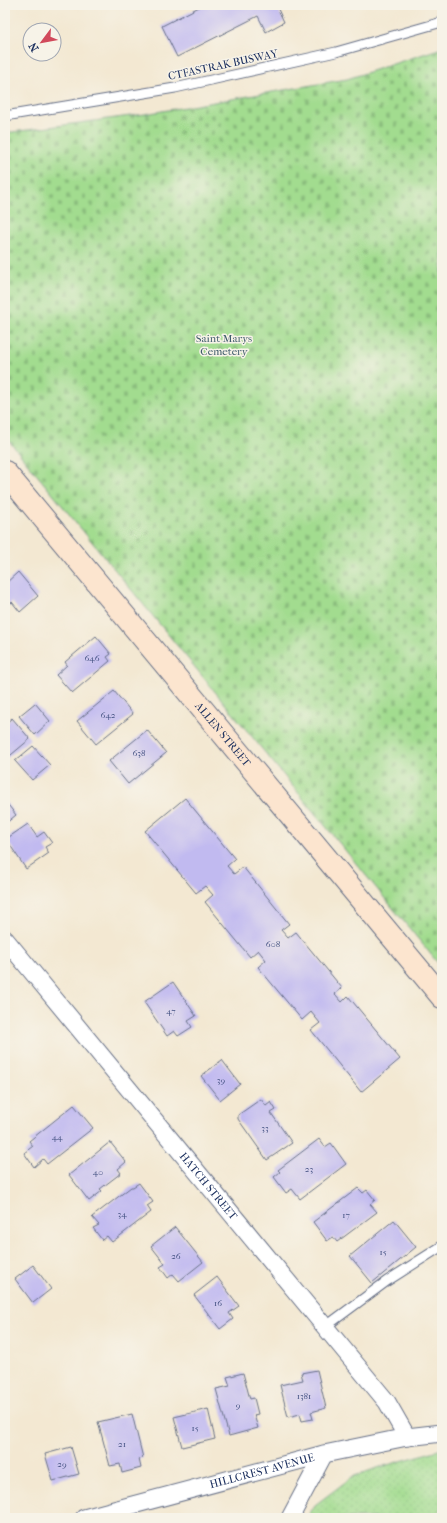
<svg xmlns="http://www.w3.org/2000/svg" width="447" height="1523" font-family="'IM FELL French Canon',serif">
<defs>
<pattern id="grass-dots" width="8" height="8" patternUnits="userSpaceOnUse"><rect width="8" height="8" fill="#a2dc8f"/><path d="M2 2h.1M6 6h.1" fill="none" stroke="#8bbd7e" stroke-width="1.8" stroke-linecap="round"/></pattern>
<pattern id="cemetery-stones" width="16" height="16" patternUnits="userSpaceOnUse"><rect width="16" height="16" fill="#a2dc8f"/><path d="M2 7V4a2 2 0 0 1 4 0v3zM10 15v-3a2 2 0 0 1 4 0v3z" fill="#8bbd7e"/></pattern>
</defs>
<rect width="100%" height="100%" fill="#f7f3e8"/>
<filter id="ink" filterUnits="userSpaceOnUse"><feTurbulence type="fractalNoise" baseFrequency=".025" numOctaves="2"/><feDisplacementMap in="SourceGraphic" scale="8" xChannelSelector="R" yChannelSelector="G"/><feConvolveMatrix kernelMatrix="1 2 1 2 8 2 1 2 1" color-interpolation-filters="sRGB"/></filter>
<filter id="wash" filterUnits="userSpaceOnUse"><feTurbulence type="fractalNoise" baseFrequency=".012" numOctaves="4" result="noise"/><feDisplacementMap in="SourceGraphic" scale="16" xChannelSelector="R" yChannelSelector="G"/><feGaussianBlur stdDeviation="0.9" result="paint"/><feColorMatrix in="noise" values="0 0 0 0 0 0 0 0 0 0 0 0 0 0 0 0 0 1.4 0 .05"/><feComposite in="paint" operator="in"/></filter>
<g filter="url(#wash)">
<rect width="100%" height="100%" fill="#f3e8d2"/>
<path fill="url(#grass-dots)" stroke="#5e8676" d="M 442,1449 L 442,1509 L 433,1518 L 307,1518 L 315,1505 L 352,1477 L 377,1468 Z"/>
<path fill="url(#cemetery-stones)" stroke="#5e8676" d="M 442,48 L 442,968 L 5,436 L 5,133 L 145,114 L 347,79 Z"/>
<g id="blocks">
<g fill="#c1baf0">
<path d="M 203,5 L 276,5 L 284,22 L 266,32 L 258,16 L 177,57 L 162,26 Z"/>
<path d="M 18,572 L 38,596 L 20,612 L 12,602 L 6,607 L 5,605 L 5,584 Z"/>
<path d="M 96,636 L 111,654 L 107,657 L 110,661 L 72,693 L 56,675 L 67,665 L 65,662 Z"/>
<path d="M 114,691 L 133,714 L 96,744 L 77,721 Z"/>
<path d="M 35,703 L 50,721 L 35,735 L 19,716 Z"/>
<path d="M 12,718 L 30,739 L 5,760 L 5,724 Z"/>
<path d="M 147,730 L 166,753 L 128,784 L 109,761 Z"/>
<path d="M 33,746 L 50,765 L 32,780 L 15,761 Z"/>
<path d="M 185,798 L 235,859 L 227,866 L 234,874 L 243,867 L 289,924 L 281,930 L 288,938 L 296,932 L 342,988 L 335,994 L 342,1002 L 348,996 L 400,1059 L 361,1092 L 311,1030 L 320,1023 L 311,1012 L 302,1020 L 258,967 L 266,960 L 258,950 L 250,957 L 205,902 L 213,895 L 205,886 L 196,893 L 145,831 Z"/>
<path d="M 5,801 L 16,815 L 5,824 Z"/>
<path d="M 28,824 L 37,837 L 44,832 L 52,843 L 45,847 L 49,853 L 26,869 L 6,839 Z"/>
<path d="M 173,982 L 196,1016 L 188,1021 L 192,1027 L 178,1036 L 174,1031 L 167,1036 L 144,1002 Z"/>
<path d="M 222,1060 L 240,1084 L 220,1100 L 201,1076 Z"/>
<path d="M 261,1099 L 266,1106 L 271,1102 L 276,1110 L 271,1113 L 292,1143 L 267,1160 L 238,1119 L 238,1115 Z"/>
<path d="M 74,1105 L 93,1128 L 47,1164 L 43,1159 L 34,1167 L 24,1153 L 33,1146 L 29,1141 Z"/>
<path d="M 319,1139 L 325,1147 L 331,1143 L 346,1164 L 300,1199 L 292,1189 L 286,1193 L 274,1177 L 280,1172 L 278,1170 Z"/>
<path d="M 110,1142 L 126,1162 L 118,1169 L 121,1173 L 100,1189 L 102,1191 L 89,1201 L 69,1175 Z"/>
<path d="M 139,1183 L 153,1202 L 147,1206 L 151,1212 L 112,1242 L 107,1236 L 102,1240 L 93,1228 L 99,1225 L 92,1217 L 131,1187 L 133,1187 Z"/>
<path d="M 358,1188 L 363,1193 L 367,1190 L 375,1200 L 370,1204 L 377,1212 L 337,1242 L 333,1237 L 327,1241 L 313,1222 Z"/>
<path d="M 394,1220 L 416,1247 L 372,1283 L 350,1256 Z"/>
<path d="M 175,1227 L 203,1262 L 179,1281 L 173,1274 L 168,1278 L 160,1267 L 165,1264 L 151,1246 Z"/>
<path d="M 33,1265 L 51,1289 L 33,1303 L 15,1279 Z"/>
<path d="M 217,1277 L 239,1306 L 229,1313 L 233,1319 L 220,1329 L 194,1295 Z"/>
<path d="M 317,1370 L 326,1408 L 311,1412 L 313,1419 L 302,1421 L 300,1414 L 288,1417 L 280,1385 L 303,1380 L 301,1373 Z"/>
<path d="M 243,1373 L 250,1399 L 254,1398 L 258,1414 L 254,1415 L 258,1428 L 229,1436 L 216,1389 L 230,1386 L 227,1377 Z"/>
<path d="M 208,1409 L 215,1439 L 182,1447 L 174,1417 Z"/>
<path d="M 132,1414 L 143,1458 L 139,1459 L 141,1468 L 122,1473 L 120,1464 L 110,1466 L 98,1422 Z"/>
<path d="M 71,1447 L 79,1474 L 53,1481 L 45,1454 Z"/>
</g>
</g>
</g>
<g filter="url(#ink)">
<use href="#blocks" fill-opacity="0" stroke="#677087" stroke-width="1"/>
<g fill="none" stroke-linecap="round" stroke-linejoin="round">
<g stroke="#677087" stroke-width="11">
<g id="service">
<path d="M 5,116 L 175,88 L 336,52 L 442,22"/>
<path d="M 325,1327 L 387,1281 L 442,1246"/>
</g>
</g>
<g stroke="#677087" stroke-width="19">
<g id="minor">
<path id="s1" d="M 5,939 L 387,1402 L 407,1437"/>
<path id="s2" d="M 84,1518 L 324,1454 L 407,1437 L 442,1433"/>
<path d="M 290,1518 L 324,1454"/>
</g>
</g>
<g stroke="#677087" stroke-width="24">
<g id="secondary">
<path id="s3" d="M 5,472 L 442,997"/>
</g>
</g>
<use href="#service" stroke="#fff" stroke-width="9"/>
<use href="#minor" stroke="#fff" stroke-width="17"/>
<use href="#secondary" stroke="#fce5cf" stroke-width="22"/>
</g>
</g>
<g text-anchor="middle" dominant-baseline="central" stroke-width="3" stroke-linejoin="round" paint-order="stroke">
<g font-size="9" fill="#445282">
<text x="92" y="658">646</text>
<text x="108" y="715">642</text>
<text x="139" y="753">638</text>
<text x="273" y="944">608</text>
<text x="171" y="1011">47</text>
<text x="221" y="1080">39</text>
<text x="265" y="1128">33</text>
<text x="57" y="1137">44</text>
<text x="309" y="1169">23</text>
<text x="98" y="1172">40</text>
<text x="122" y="1214">34</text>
<text x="346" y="1215">17</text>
<text x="383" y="1252">15</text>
<text x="176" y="1256">26</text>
<text x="218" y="1303">16</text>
<text x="304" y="1396">1381</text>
<text x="238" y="1405">9</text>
<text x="195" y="1428">15</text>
<text x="122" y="1444">21</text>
<text x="62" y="1464">29</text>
</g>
<g font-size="11" fill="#1b2f5e" stroke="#f7f3e8">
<text transform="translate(223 65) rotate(-12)">CTFASTRAK BUSWAY</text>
<text stroke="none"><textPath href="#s3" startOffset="341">ALLEN STREET</textPath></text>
<text stroke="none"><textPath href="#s1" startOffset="320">HATCH STREET</textPath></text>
<text stroke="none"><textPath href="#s2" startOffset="184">HILLCREST AVENUE</textPath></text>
</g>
<g font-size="11" fill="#3d5a6a" stroke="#f7f3e8">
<text x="224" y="338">Saint Marys<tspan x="224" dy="13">Cemetery</tspan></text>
</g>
</g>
<rect width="447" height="1523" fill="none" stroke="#f7f3e8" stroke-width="20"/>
<g transform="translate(42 42) rotate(238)"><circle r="19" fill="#f7f3e8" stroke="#9fa5b1"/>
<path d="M0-3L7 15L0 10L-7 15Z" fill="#d1495b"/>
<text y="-6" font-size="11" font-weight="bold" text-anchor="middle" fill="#1b2f5e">N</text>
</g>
</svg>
